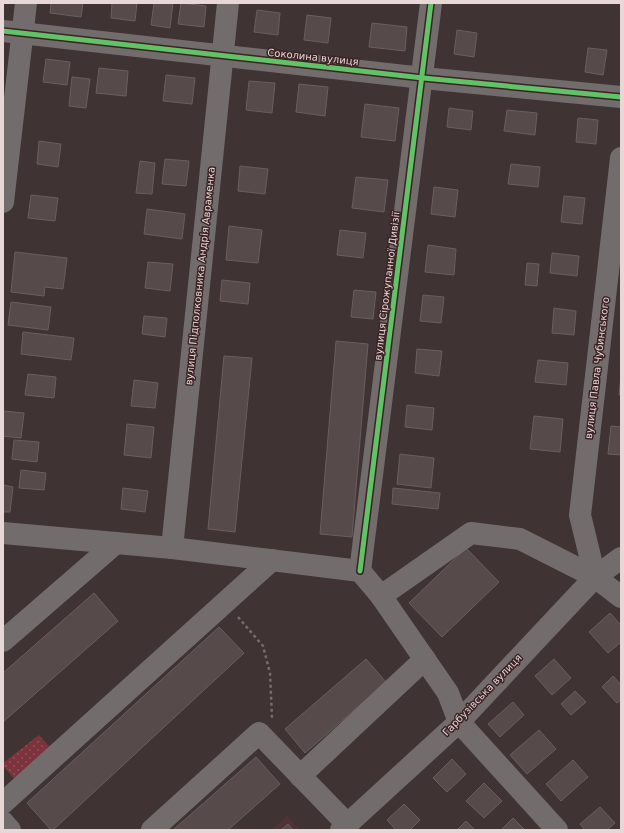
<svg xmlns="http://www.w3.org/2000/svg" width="624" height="833" font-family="'DejaVu Sans',sans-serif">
<defs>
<pattern id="park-dots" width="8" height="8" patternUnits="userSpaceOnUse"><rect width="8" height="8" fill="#7d333d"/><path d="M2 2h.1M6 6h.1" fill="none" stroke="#8f5058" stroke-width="1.8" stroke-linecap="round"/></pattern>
</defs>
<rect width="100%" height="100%" fill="#3f3333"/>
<path fill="#503335" d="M 287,816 L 300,830 L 271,830 Z"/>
<path fill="url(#park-dots)" d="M 39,735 L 56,754 L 19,784 L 3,766 L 3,763 Z"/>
<g fill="#564a4b" stroke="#6a5e5f">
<path d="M 51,3 L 83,3 L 81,17 L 50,13 Z"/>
<path d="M 112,3 L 137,3 L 135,21 L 111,18 Z"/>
<path d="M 154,3 L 173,3 L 170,28 L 151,25 Z"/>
<path d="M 181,3 L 206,6 L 204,27 L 178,24 Z"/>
<path d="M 257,10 L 280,13 L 278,35 L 254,32 Z"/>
<path d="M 307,15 L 331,18 L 328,43 L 304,40 Z"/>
<path d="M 372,23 L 407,27 L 405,51 L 369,47 Z"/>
<path d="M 457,30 L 477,33 L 474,57 L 454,54 Z"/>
<path d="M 588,48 L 607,50 L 603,75 L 585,72 Z"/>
<path d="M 46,59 L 70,62 L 67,85 L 43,82 Z"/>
<path d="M 99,68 L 128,71 L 126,96 L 96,93 Z"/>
<path d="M 166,75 L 195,78 L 192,104 L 163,101 Z"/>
<path d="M 72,77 L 90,79 L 86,108 L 69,106 Z"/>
<path d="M 249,81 L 275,83 L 272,113 L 246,110 Z"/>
<path d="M 299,84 L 328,87 L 325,116 L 296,112 Z"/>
<path d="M 365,104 L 399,108 L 395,141 L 361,137 Z"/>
<path d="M 449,108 L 473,111 L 471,130 L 447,127 Z"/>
<path d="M 507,110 L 537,113 L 535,135 L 504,131 Z"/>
<path d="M 578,118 L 598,120 L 596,144 L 576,142 Z"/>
<path d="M 39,141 L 61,144 L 58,167 L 37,164 Z"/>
<path d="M 165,159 L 189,161 L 186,186 L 162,184 Z"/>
<path d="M 140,161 L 155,163 L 152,194 L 136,193 Z"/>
<path d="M 511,164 L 540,167 L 538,187 L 508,184 Z"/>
<path d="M 240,166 L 268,169 L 265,194 L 238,191 Z"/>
<path d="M 356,177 L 388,180 L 384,212 L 352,208 Z"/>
<path d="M 434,187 L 458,190 L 455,217 L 431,214 Z"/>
<path d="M 31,195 L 58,198 L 55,221 L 28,218 Z"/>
<path d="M 564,196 L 585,198 L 582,224 L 561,222 Z"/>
<path d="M 147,209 L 185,214 L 182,239 L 144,234 Z"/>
<path d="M 229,226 L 262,230 L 258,263 L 226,260 Z"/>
<path d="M 340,230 L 366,233 L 363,258 L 337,255 Z"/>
<path d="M 428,245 L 456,249 L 454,275 L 425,272 Z"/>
<path d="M 15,252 L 67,258 L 63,289 L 45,287 L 44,296 L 11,292 Z"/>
<path d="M 552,253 L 579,256 L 577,276 L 550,273 Z"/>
<path d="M 148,262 L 173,264 L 170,291 L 145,288 Z"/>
<path d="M 527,263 L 539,264 L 537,286 L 525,285 Z"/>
<path d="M 222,280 L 250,283 L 248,304 L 220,301 Z"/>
<path d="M 354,290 L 376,292 L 373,319 L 351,317 Z"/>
<path d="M 423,295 L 444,297 L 441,323 L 420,321 Z"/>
<path d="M 11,302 L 51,307 L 48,330 L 8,325 Z"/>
<path d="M 554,308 L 576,311 L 574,335 L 552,333 Z"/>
<path d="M 144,316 L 167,318 L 165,337 L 142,334 Z"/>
<path d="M 23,332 L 74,338 L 71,360 L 21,354 Z"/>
<path d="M 336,341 L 368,344 L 352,537 L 320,534 Z"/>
<path d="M 417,349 L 442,351 L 439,376 L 415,373 Z"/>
<path d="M 224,356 L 252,358 L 235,532 L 208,529 Z"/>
<path d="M 538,360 L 568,363 L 566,385 L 535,382 Z"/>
<path d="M 28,374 L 56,377 L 54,398 L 25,395 Z"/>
<path d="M 621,376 L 621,395 L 619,395 Z"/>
<path d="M 134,380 L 158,383 L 155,408 L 131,406 Z"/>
<path d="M 407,405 L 434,408 L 432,430 L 405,427 Z"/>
<path d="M 3,411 L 24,413 L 21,438 L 3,436 Z"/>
<path d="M 534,416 L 563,419 L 560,452 L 530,449 Z"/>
<path d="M 127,424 L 154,427 L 151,458 L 124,455 Z"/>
<path d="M 611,426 L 621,427 L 621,455 L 608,454 Z"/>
<path d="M 14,440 L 39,442 L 37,462 L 12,459 Z"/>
<path d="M 400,454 L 434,458 L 431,488 L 397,484 Z"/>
<path d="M 21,470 L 46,473 L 44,490 L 19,488 Z"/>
<path d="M 3,485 L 13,487 L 10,512 L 3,512 Z"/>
<path d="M 123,488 L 148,491 L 145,512 L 121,509 Z"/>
<path d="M 393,488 L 440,493 L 438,509 L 392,504 Z"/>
<path d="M 466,548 L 499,582 L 442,637 L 409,603 Z"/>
<path d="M 94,593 L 118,621 L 3,722 L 3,673 Z"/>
<path d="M 610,613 L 621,625 L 621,642 L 608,653 L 589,632 Z"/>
<path d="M 219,627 L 244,653 L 53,830 L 51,830 L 27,803 Z"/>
<path d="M 366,659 L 386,682 L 305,753 L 285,729 Z"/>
<path d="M 554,659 L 571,678 L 552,695 L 535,676 Z"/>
<path d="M 613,676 L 621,685 L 621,700 L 617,703 L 602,687 Z"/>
<path d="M 575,691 L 586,702 L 571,715 L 561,704 Z"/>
<path d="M 513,702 L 524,715 L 500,737 L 488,724 Z"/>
<path d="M 539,730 L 556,749 L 527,774 L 510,755 Z"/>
<path d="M 256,757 L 280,784 L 228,830 L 173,830 Z"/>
<path d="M 452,759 L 466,774 L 447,792 L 433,778 Z"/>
<path d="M 573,760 L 588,777 L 561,801 L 546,784 Z"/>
<path d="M 484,783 L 502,801 L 484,818 L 466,801 Z"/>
<path d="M 404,804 L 420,820 L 410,830 L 396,830 L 387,820 Z"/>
<path d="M 600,807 L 615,823 L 607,830 L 585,830 L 580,824 Z"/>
<path d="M 513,818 L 525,830 L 501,830 Z"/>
<path d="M 466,821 L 475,830 L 457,830 Z"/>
<path d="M 288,824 L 293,830 L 281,830 Z"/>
</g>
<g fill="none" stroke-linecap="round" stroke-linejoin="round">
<path stroke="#756e6e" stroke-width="2.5" stroke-dasharray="3 3" stroke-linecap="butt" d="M 238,617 L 263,646 L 270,673 L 272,718"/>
<g stroke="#726c6d" stroke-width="22">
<path d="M 3,31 L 423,78 L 621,97"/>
<path d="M 3,202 L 26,3"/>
<path d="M 3,533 L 172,548 L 360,571 L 381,596 L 471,533 L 520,539 L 595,577 L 621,597"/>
<path d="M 172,548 L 228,3"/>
<path d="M 360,571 L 431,3"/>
<path d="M 595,577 L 580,515 L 621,158"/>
<path d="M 381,596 L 448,693 L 459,722 L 557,830"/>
<path d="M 3,641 L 116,543"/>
<path d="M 300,776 L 425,659"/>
<path d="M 3,803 L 272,560"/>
<path d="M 3,822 L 10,830"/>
<path d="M 152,830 L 259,733 L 347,824"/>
<path d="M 341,830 L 459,722 L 595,577 L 621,558"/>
</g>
<g stroke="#3b2325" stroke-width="8">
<g id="cycleway">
<path d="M 3,31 L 423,78 L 621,97"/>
<path d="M 360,571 L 431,3"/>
</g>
</g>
<use href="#cycleway" stroke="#61c268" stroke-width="5"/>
</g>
<g text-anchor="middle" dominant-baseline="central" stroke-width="3" stroke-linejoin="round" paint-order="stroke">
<g font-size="10" fill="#e7d7d7" stroke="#3b2325">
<text transform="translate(313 57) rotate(6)">Соколина вулиця</text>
<text transform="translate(200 276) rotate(-84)">вулиця Підполковника Андрія Авраменка</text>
<text transform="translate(387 286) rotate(-83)">вулиця Сірожупанної Дивізії</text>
<text transform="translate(597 368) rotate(-83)">вулиця Павла Чубинського</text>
<text transform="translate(482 695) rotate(-46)">Гарбузівська вулиця</text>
</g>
</g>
<rect width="624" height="833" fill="none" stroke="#e7d7d7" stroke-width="8"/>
</svg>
